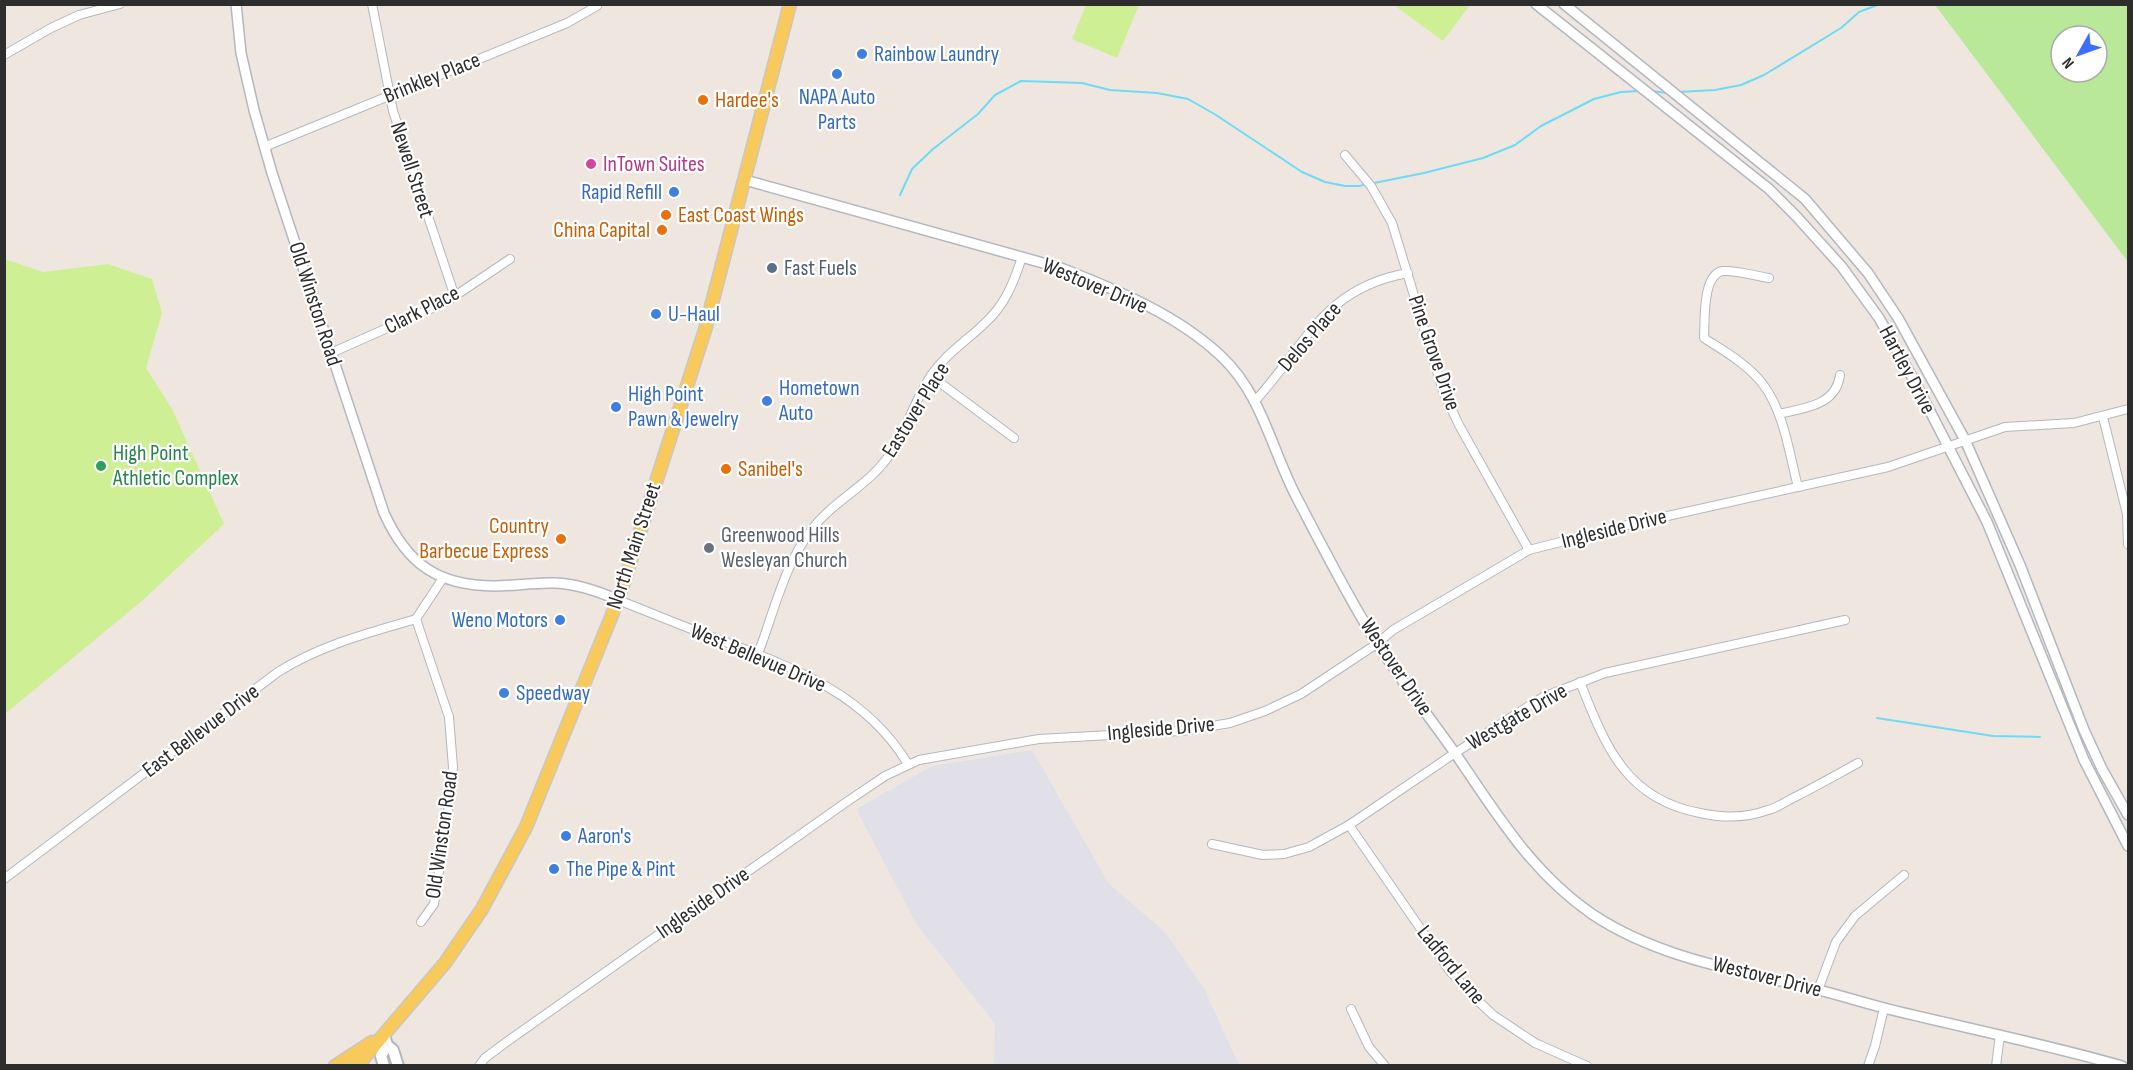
<svg xmlns="http://www.w3.org/2000/svg" width="2133" height="1070" font-family="'Sofia Sans Condensed',sans-serif">
<rect width="100%" height="100%" fill="#efe7df"/>
<path fill="#e1e0e8" d="M 1032,750 L 1109,884 L 1165,932 L 1204,988 L 1239,1065 L 994,1065 L 995,1024 L 917,925 L 856,809 L 932,766 Z"/>
<path fill="#b9e899" fill-rule="evenodd" d="M 1935,5 L 2128,5 L 2128,262 ZM 2061,36 L 2097,36 L 2097,72 L 2061,72 Z"/>
<g fill="#cfef95">
<path d="M 1086,5 L 1139,5 L 1117,58 L 1072,39 Z"/>
<path d="M 1394,5 L 1470,5 L 1443,41 Z"/>
<path d="M 5,259 L 43,272 L 108,264 L 152,279 L 162,313 L 146,368 L 172,409 L 224,524 L 143,600 L 5,714 Z"/>
</g>
<g fill="none" stroke-linecap="round" stroke-linejoin="round">
<g stroke="#6edbf5" stroke-width="2">
<path d="M 1651,91 L 1667,93"/>
<path d="M 1678,92 L 1715,90 L 1741,85 L 1764,75 L 1841,28 L 1859,12 L 1880,4"/>
<path d="M 900,195 L 912,169 L 933,149 L 978,114 L 995,95 L 1021,81 L 1082,83 L 1110,90 L 1157,93 L 1188,99 L 1216,115 L 1302,172 L 1325,182 L 1345,186 L 1359,186 L 1424,173 L 1483,158 L 1515,145 L 1541,126 L 1594,99 L 1621,92 L 1640,91"/>
<path d="M 1877,718 L 1993,736 L 2040,737"/>
</g>
<g stroke="#b3b7c1" stroke-width="10">
<g id="minor">
<path d="M 372,4 L 393,111 L 453,291 L 451,297"/>
<path d="M 4,55 L 51,28 L 79,15 L 120,4"/>
<path d="M 264,147 L 567,23 L 597,6"/>
<path d="M 1345,155 L 1371,186 L 1392,223 L 1443,391 L 1459,425 L 1529,550"/>
<path d="M 1769,278 C 1755,276 1737,270 1723,271 C 1702,274 1705,321 1704,338 C 1724,351 1747,364 1762,383 C 1784,411 1789,453 1798,487"/>
<path d="M 331,353 L 446,302 L 510,259"/>
<path d="M 931,376 L 1014,438"/>
<path d="M 1255,401 C 1307,344 1323,288 1408,273"/>
<path d="M 1779,414 C 1804,408 1836,406 1840,375"/>
<path d="M 2103,417 L 2127,514 L 2128,544"/>
<path d="M 618,600 C 649,612 680,625 712,637 C 788,666 863,690 908,764"/>
<path d="M 758,654 C 774,612 784,565 812,529 C 834,500 870,485 890,454 C 910,425 917,389 941,363 C 954,348 971,337 985,323 C 1005,305 1014,282 1022,257"/>
<path d="M 1580,682 C 1605,745 1625,799 1700,813 C 1722,818 1746,818 1768,810 C 1777,808 1785,802 1793,798 C 1815,787 1836,775 1858,763"/>
<path d="M 1349,825 L 1449,970 L 1474,997 L 1493,1015 L 1535,1043 L 1587,1066"/>
<path d="M 1212,844 L 1263,855 L 1284,854 L 1309,847 L 1349,825 L 1455,753 L 1543,697 L 1605,673 L 1845,620"/>
<path d="M 4,879 L 278,672 C 321,645 368,633 416,619"/>
<path d="M 421,922 L 434,904 L 451,791 L 453,767 L 449,717 L 416,619 L 443,578"/>
<path d="M 1818,990 L 1836,942 L 1855,916 L 1904,875"/>
<path d="M 1351,1009 L 1369,1047 L 1385,1066"/>
<path d="M 479,1066 L 485,1058 L 505,1043 L 845,803 L 885,776 L 919,760 L 1039,739 L 1182,731 L 1230,723 L 1265,711 L 1301,694 L 1378,643 L 1393,630 L 1529,550 L 1627,525 L 1888,467 L 2005,427 L 2074,423 L 2128,409"/>
<path d="M 1868,1066 L 1875,1046 L 1884,1008"/>
<path d="M 1996,1066 L 2000,1035"/>
</g>
</g>
<g stroke="#b3b7c1" stroke-width="12">
<g id="tertiary">
<path d="M 236,4 L 241,53 L 254,110 L 272,173 L 384,513 C 407,564 438,586 495,586 C 515,586 535,582 555,583 C 576,584 598,591 618,600"/>
<path d="M 1536,4 L 1769,189 L 1796,216 L 1842,267 L 1879,318 L 1916,384 L 1987,522 L 2084,760 L 2128,846"/>
<path d="M 1564,4 L 1805,199 L 1868,273 L 1898,318 L 1965,440 L 2020,565 L 2084,730 L 2102,769 L 2128,815"/>
<path d="M 745,180 L 1061,268 C 1117,290 1178,315 1222,357 C 1263,396 1272,452 1298,500 C 1322,546 1346,593 1373,637 C 1398,677 1428,715 1455,753 C 1496,813 1531,872 1592,914 C 1659,959 1742,971 1819,990 C 1842,996 1865,1003 1888,1009 C 1966,1028 2045,1044 2122,1066"/>
</g>
</g>
<g stroke="#b3b7c1" stroke-width="14">
<g id="secondary">
<path d="M 384,1035 L 387,1045 L 393,1050 L 398,1066"/>
<path d="M 384,1066 L 381,1056 L 387,1045"/>
</g>
</g>
<g stroke="#c8c8c8" stroke-width="15">
<g id="primary">
<path d="M 335,1066 L 372,1042"/>
<path d="M 357,1066 L 445,963 L 482,909 L 526,827 L 618,600 L 705,330 L 790,4"/>
</g>
</g>
<use href="#minor" stroke="#fff" stroke-width="8"/>
<use href="#tertiary" stroke="#fff" stroke-width="9"/>
<use href="#secondary" stroke="#fff" stroke-width="10"/>
<use href="#primary" stroke="#f8c95b" stroke-width="12"/>
</g>
<g fill="#3f7fe0" stroke="#fff" stroke-width="2">
<circle cx="862" cy="54" r="6"/>
<circle cx="837" cy="74" r="6"/>
<circle cx="674" cy="192" r="6"/>
<circle cx="656" cy="314" r="6"/>
<circle cx="767" cy="401" r="6"/>
<circle cx="616" cy="407" r="6"/>
<circle cx="560" cy="620" r="6"/>
<circle cx="504" cy="693" r="6"/>
<circle cx="566" cy="836" r="6"/>
<circle cx="554" cy="869" r="6"/>
</g>
<g fill="#e8710a" stroke="#fff" stroke-width="2">
<circle cx="703" cy="100" r="6"/>
<circle cx="666" cy="215" r="6"/>
<circle cx="662" cy="230" r="6"/>
<circle cx="726" cy="469" r="6"/>
<circle cx="561" cy="539" r="6"/>
</g>
<circle fill="#d1479c" stroke="#fff" stroke-width="2" cx="591" cy="164" r="6"/>
<circle fill="#5c6f8a" stroke="#fff" stroke-width="2" cx="772" cy="268" r="6"/>
<circle fill="#2e9e5b" stroke="#fff" stroke-width="2" cx="101" cy="466" r="6"/>
<circle fill="#6b7280" stroke="#fff" stroke-width="2" cx="709" cy="548" r="6"/>
<g text-anchor="middle" dominant-baseline="central" stroke-width="4.5" stroke-linejoin="round" paint-order="stroke">
<g font-size="22" fill="#366cbe" stroke="#fff" text-anchor="start">
<text x="874" y="54">Rainbow Laundry</text>
<text x="837" y="97" text-anchor="middle">NAPA Auto<tspan x="837" dy="25">Parts</tspan></text>
<text x="662" y="192" text-anchor="end">Rapid Refill</text>
<text x="668" y="314">U-Haul</text>
<text x="779" y="388">Hometown<tspan x="779" dy="25">Auto</tspan></text>
<text x="628" y="394">High Point<tspan x="628" dy="25">Pawn &amp; Jewelry</tspan></text>
<text x="548" y="620" text-anchor="end">Weno Motors</text>
<text x="516" y="693">Speedway</text>
<text x="578" y="836">Aaron's</text>
<text x="566" y="869">The Pipe &amp; Pint</text>
</g>
<g font-size="22" fill="#2d2d2d" stroke="#fff">
<text transform="translate(432 78) rotate(-22)">Brinkley Place</text>
<text transform="translate(412 170) rotate(72)">Newell Street</text>
<text transform="translate(1095 286) rotate(23)">Westover Drive</text>
<text transform="translate(315 304) rotate(72)">Old Winston Road</text>
<text transform="translate(422 310) rotate(-27)">Clark Place</text>
<text transform="translate(1310 337) rotate(-49)">Delos Place</text>
<text transform="translate(1434 353) rotate(71)">Pine Grove Drive</text>
<text transform="translate(1907 370) rotate(62)">Hartley Drive</text>
<text transform="translate(916 410) rotate(-58)">Eastover Place</text>
<text transform="translate(1614 529) rotate(-14)">Ingleside Drive</text>
<text transform="translate(634 546) rotate(-72)">North Main Street</text>
<text transform="translate(758 658) rotate(23)">West Bellevue Drive</text>
<text transform="translate(1396 667) rotate(56)">Westover Drive</text>
<text transform="translate(1517 717) rotate(-30)">Westgate Drive</text>
<text transform="translate(1161 729) rotate(-5)">Ingleside Drive</text>
<text transform="translate(201 731) rotate(-37)">East Bellevue Drive</text>
<text transform="translate(442 835) rotate(-82)">Old Winston Road</text>
<text transform="translate(703 903) rotate(-35)">Ingleside Drive</text>
<text transform="translate(1451 965) rotate(51)">Ladford Lane</text>
<text transform="translate(1767 977) rotate(14)">Westover Drive</text>
</g>
<g font-size="22" fill="#c56008" stroke="#fff" text-anchor="start">
<text x="715" y="100">Hardee's</text>
<text x="678" y="215">East Coast Wings</text>
<text x="650" y="230" text-anchor="end">China Capital</text>
<text x="738" y="469">Sanibel's</text>
<text x="549" y="526" text-anchor="end">Country<tspan x="549" dy="25">Barbecue Express</tspan></text>
</g>
<g font-size="22" fill="#b23c85" stroke="#fff" text-anchor="start">
<text x="603" y="164">InTown Suites</text>
</g>
<g font-size="22" fill="#4e5e75" stroke="#fff" text-anchor="start">
<text x="784" y="268">Fast Fuels</text>
</g>
<g font-size="22" fill="#27864d" stroke="#fff" text-anchor="start">
<text x="113" y="453">High Point<tspan x="113" dy="25">Athletic Complex</tspan></text>
</g>
<g font-size="22" fill="#5b616d" stroke="#fff" text-anchor="start">
<text x="721" y="535">Greenwood Hills<tspan x="721" dy="25">Wesleyan Church</tspan></text>
</g>
</g>
<rect width="2133" height="1070" fill="none" stroke="#2d2d2d" stroke-width="12"/>
<g transform="translate(2079 54) rotate(230)"><circle r="28" fill="#ffffff" stroke="#ababab" stroke-width="1.5"/>
<path d="M0-4.5L10 22L0 15L-10 22Z" fill="#3c6eff"/>
<text y="-9" font-size="16" font-weight="bold" text-anchor="middle" fill="#2d2d2d">N</text>
</g>
</svg>
